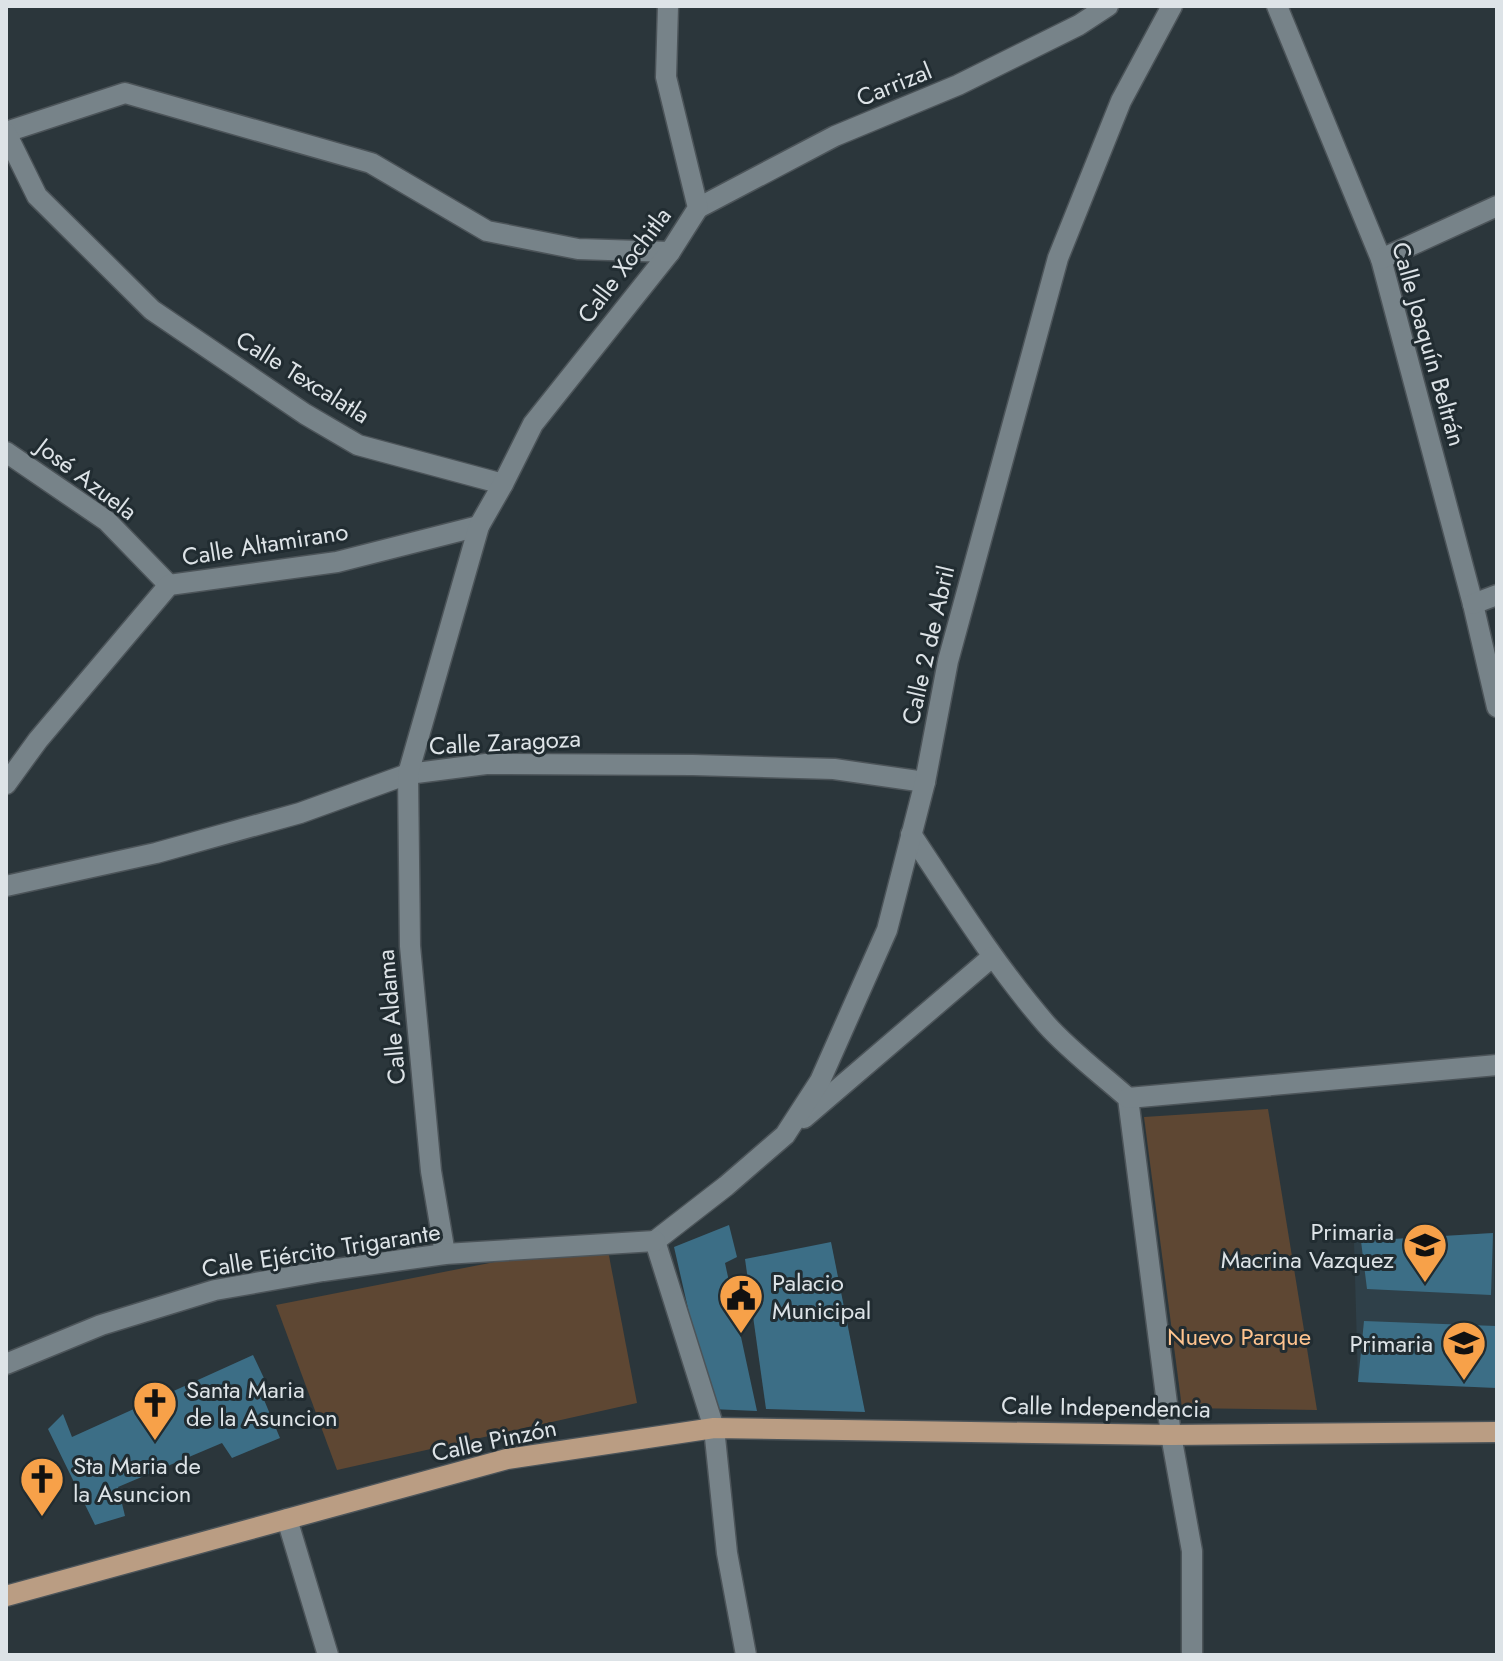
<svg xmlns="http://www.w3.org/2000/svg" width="1503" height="1661" font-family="Jost,sans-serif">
<rect width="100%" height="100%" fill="#2b363b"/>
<path fill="#2f4049" d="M 1493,1233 L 1497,1388 L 1358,1382 L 1354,1241 Z"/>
<g fill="#5e4733">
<path d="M 1268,1109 L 1317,1410 L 1182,1408 L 1144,1117 Z"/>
<path d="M 606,1240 L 637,1403 L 337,1470 L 276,1305 Z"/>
</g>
<g fill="#3c6e86">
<path d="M 729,1225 L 737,1257 L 725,1263 L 757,1411 L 711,1409 L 674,1247 Z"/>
<path d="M 1493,1233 L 1491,1295 L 1367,1289 L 1361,1241 Z"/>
<path d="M 831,1242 L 865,1412 L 766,1409 L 745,1259 Z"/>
<path d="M 1364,1321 L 1496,1326 L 1497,1388 L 1358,1382 Z"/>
<path d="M 253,1355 L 270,1391 L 262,1395 L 280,1438 L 232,1458 L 222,1443 L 118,1487 L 125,1516 L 95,1525 L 48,1429 L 63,1414 L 72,1437 Z"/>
</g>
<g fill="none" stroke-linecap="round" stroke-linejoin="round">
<g stroke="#4c5459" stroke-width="23">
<g id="minor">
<path d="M 1277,6 L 1381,259 L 1473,604 L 1497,707"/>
<path d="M 6,132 L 125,93 L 371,163 L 487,231 L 578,249 L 670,252"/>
<path d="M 6,133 L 37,196 L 152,310 L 305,414 L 358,445 L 503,484"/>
<path d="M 698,208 L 835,136 L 958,85 L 1079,25 L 1108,6"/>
<path d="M 1381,259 L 1497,206"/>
<path d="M 6,452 L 107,521 L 169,585"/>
<path d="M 1473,604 L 1497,595"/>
<path d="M 6,784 L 38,740 L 169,585 L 337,562 L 479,526"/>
<path d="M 911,834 C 954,899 995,965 1046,1024 C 1070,1051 1101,1074 1128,1098 L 1171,1435 L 1192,1551 L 1192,1655"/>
<path d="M 6,886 L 156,853 L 300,813 L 408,774 L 486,764 L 693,765 L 834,769 L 925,782"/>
<path d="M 1128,1098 L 1497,1065"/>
<path d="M 804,1118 L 992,957"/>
<path d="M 655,1241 L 726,1186 L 785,1135 L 820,1081 L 887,930 L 925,782 L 948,661 L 1058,258 L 1121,101 L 1172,6"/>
<path d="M 655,1241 L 714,1428 L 727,1553 L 746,1655"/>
<path d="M 445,1254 L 431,1171 L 410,946 L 408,774 L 479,526 L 503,484 L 533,424 L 670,252 L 698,208 L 666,77 L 668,6"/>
<path d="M 6,1364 L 101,1325 L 215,1290 L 323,1271 L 445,1254 L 655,1241"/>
<path d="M 287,1519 L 328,1655"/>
</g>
</g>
<g stroke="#4c5459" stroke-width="23">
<path id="major" d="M 6,1596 L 507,1459 L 714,1428 L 1171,1435 L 1497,1432"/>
</g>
<use href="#minor" stroke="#778389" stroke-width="20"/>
<use href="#major" stroke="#ba9d83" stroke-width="20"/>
</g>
<defs>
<g id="school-pin" transform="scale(2.3)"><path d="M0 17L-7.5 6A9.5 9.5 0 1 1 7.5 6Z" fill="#f7a149" stroke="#212c31"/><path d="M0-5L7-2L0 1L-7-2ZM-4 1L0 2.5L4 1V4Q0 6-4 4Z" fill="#111"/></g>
<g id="civic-pin" transform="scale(2.3)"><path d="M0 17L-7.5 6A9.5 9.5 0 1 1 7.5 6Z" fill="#f7a149" stroke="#212c31"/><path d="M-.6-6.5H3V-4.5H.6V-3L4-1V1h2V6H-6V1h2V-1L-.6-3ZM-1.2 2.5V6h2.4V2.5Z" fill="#111"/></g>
<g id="church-pin" transform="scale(2.3)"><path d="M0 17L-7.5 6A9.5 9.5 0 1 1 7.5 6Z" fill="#f7a149" stroke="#212c31"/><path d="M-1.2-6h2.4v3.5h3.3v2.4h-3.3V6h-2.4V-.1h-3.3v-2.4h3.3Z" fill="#111"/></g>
</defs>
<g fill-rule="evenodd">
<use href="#school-pin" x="1425" y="1245"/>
<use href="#civic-pin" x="741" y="1296"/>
<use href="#school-pin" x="1464" y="1343"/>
<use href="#church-pin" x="155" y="1403"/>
<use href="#church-pin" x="42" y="1479"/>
</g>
<g text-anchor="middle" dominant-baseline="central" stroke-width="6" stroke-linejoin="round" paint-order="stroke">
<g font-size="24" fill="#dde3e7" stroke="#212c31">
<text transform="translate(894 84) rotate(-22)">Carrizal</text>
<text transform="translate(624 265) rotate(-53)">Calle Xochitla</text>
<text transform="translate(1429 344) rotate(74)">Calle Joaquín Beltrán</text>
<text transform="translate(303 377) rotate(32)">Calle Texcalatla</text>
<text transform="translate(87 479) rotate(37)">José Azuela</text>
<text transform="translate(265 544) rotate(-9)">Calle Altamirano</text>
<text transform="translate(928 645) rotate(-77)">Calle 2 de Abril</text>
<text transform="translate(505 742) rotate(-3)">Calle Zaragoza</text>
<text transform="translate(391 1017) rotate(-95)">Calle Aldama</text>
<text transform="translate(321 1250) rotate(-9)">Calle Ejército Trigarante</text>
<text transform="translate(1106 1407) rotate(1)">Calle Independencia</text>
<text transform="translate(494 1440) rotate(-12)">Calle Pinzón</text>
</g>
<g font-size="24" fill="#dde3e7" stroke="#212c31" text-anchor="start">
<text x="1394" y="1231" text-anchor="end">Primaria<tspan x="1394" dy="28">Macrina Vazquez</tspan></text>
<text x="772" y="1282">Palacio<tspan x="772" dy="28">Municipal</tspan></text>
<text x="1433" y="1343" text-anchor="end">Primaria</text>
<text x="186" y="1389">Santa Maria<tspan x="186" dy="28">de la Asuncion</tspan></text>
<text x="73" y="1465">Sta Maria de<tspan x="73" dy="28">la Asuncion</tspan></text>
</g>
<g font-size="24" fill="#fec38e" stroke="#212c31">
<text x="1239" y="1336">Nuevo Parque</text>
</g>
</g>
<rect width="1503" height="1661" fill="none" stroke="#dde3e7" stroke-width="16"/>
</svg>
